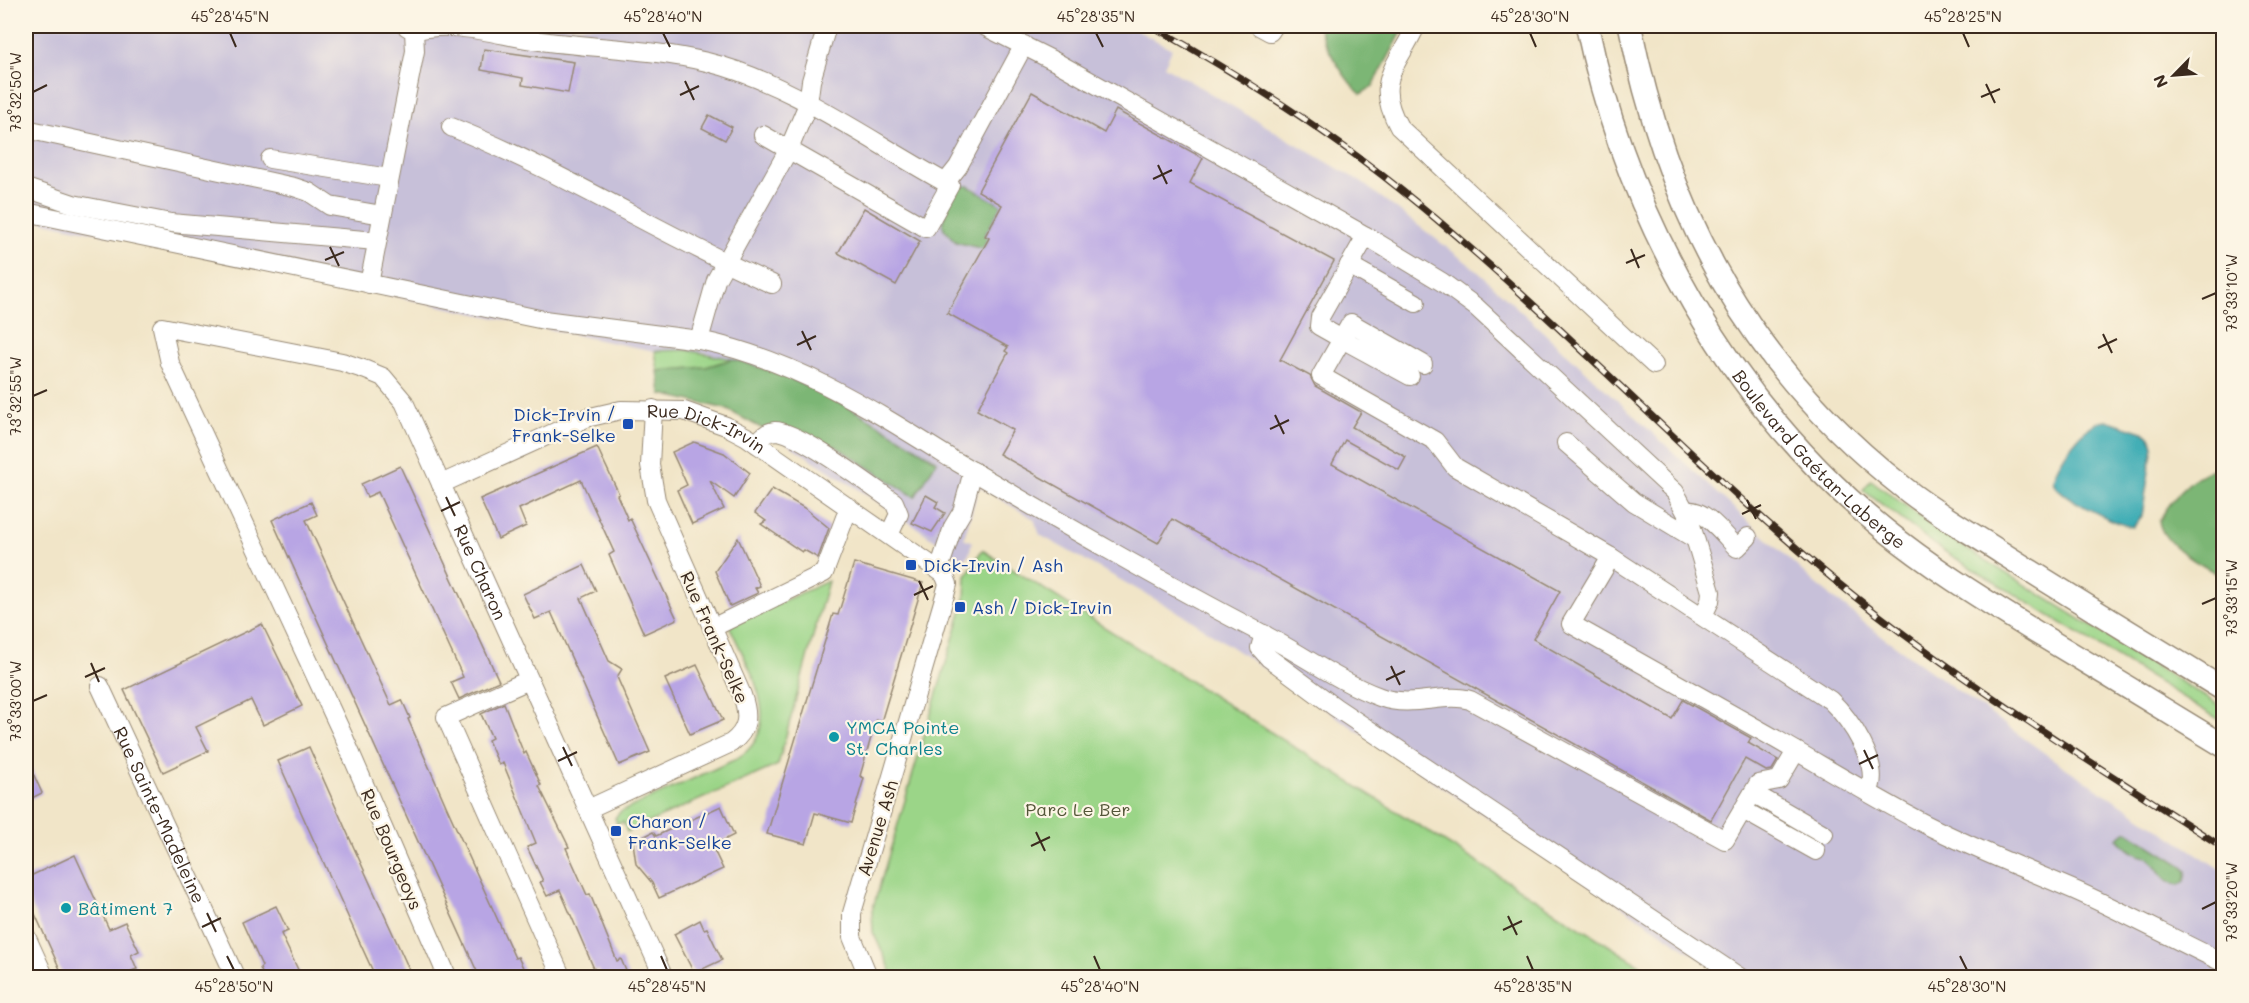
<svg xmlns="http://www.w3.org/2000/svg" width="2249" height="1003" font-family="Mali,sans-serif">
<rect width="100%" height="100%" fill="#fcf5e5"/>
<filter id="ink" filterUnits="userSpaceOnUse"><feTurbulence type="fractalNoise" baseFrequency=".0167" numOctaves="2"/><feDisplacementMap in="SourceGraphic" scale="12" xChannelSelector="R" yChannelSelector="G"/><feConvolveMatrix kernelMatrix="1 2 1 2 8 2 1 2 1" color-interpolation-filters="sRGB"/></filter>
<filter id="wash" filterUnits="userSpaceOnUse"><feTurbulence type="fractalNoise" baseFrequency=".008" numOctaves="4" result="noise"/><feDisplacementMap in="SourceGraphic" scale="24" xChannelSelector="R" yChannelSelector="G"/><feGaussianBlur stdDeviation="1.35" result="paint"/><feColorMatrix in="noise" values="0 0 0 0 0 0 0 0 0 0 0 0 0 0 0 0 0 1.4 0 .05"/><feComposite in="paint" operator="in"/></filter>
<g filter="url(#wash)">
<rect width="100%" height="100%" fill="#f1e5c8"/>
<path fill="#c7c0d9" d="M 26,26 L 1129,26 L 1172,49 L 1164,66 L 1361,182 L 1474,268 L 1816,584 L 1872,629 L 2057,762 L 2223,871 L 2223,977 L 1728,977 L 1185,616 L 1040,535 L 1034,519 L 979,487 L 964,538 L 972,542 L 969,554 L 960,562 L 951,551 L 892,511 L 747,418 L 770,369 L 704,352 L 655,351 L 604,341 L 26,218 Z"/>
<g fill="#9bd588" stroke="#6b8053" stroke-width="1.5">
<path d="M 686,350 L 732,359 L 706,367 L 658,371 L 655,351 Z"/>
<path d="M 1871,480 L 1943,534 L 2223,708 L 2223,722 L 1942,550 L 1863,490 Z"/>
<path d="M 982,550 L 1659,977 L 894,977 L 873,932 L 872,911 L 965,599 L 966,576 Z"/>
<path d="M 828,581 L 778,765 L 627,832 L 623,822 L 617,824 L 615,818 L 620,812 L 736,759 C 789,727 747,666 729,625 Z"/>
</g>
<g fill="#7cb674" stroke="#5c7049" stroke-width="1.5">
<path d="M 1319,26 L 1405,26 L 1373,86 L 1361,94 C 1347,83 1323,44 1319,26 Z"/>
<path d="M 962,186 L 968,186 L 1002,205 L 985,235 L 989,238 L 983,249 L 956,242 L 944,229 C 940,218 953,193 962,186 Z"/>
<path d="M 732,359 C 808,379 872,419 937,461 L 915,497 L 834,445 L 829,452 L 763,429 L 726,409 L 661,394 L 658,371 L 706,367 Z"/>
<path d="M 2223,467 L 2224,467 L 2223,577 C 2202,565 2163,547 2159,521 C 2173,497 2194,471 2223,467 Z"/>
<path d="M 2127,831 L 2180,864 L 2187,871 L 2185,881 L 2179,885 C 2162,882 2159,868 2148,857 C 2135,856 2126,849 2118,838 Z"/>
</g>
<path fill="#3aabb4" stroke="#3a6a69" stroke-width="1.5" d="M 2106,420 L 2146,433 L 2151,438 L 2153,446 L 2142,516 L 2133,527 C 2117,525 2057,496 2053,481 C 2056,462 2085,422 2106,420 Z"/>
<g id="blocks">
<g fill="#b8a5e4">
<path d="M 484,49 L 574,62 L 568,93 L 522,85 L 523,78 L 481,70 Z"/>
<path d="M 1032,92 L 1104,133 L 1116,110 L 1203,158 L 1190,183 L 1334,261 L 1280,360 L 1310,376 L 1315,386 L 1361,412 L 1352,427 L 1406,457 L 1399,470 L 1345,440 L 1332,464 L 1560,591 L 1533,639 L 1672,719 L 1683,700 L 1751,738 L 1748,743 L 1778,760 L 1772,770 L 1766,771 L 1745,759 L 1711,820 L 1172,519 L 1158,543 L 999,454 L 1013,430 L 977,410 L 1008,353 L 1005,351 L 1008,347 L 947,313 L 989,238 L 985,236 L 1002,205 L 978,191 Z"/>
<path d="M 709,115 L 732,127 L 725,140 L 702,128 Z"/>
<path d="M 864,208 L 920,241 L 896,285 L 838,253 Z"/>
<path d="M 694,442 L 724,453 L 750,473 L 734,498 L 710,481 L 724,509 L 692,524 L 677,490 L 687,485 L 672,452 Z"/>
<path d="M 597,447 L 619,494 L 617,495 L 628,520 L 630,518 L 677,619 L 644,634 L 609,555 L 614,552 L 581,480 L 519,509 L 526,526 L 498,539 L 480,499 Z"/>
<path d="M 400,466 L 499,681 L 459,699 L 451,682 L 463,677 L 378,492 L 367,497 L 361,484 Z"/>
<path d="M 772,489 L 806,509 L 829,528 L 818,558 L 804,550 L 802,552 L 761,524 L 766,521 L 755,513 Z"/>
<path d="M 926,495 L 938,502 L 935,507 L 945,513 L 932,532 L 912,523 Z"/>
<path d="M 311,502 L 317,515 L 306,520 L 391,705 L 402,700 L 410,718 L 408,719 L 447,808 L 515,958 L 518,957 L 525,972 L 512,978 L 480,978 L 272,520 Z"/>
<path d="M 738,538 L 760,586 L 755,588 L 758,593 L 730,606 L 715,571 Z"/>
<path d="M 854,563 L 923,583 L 881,722 L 876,720 L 860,776 L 864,778 L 851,823 L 815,813 L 806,844 L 767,834 L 833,614 L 838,615 Z"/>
<path d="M 584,565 L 596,591 L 581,598 L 609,661 L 622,669 L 617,677 L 650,752 L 619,765 L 551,612 L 535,619 L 523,594 Z"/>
<path d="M 262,624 L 302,706 L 263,725 L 251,700 L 196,727 L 208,751 L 163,772 L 124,690 Z"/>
<path d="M 697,665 L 723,720 L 690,734 L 665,679 Z"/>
<path d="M 504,703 L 524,754 L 526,752 L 541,785 L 539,786 L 569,847 L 566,848 L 587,895 L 590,894 L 617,961 L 621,959 L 629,978 L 601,978 L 598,970 L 595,971 L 560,890 L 547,896 L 540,882 L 543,881 L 527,847 L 536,843 L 503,763 L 499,765 L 488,740 L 492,738 L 481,714 Z"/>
<path d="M 309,747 L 354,848 L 413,978 L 376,978 L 359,941 L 278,761 Z"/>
<path d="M 26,758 L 42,793 L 26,801 Z"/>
<path d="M 721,806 L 734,835 L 712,846 L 723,869 L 659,898 L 652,883 L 636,864 L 633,842 L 653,832 L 656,836 Z"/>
<path d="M 75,855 L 109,929 L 125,922 L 139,951 L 131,955 L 137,969 L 129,972 L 131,978 L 64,978 L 26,894 L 26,878 Z"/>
<path d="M 276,906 L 288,931 L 281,934 L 302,978 L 264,978 L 260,968 L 262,966 L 242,922 Z"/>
<path d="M 700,920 L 704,929 L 707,928 L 722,960 L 694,973 L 674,934 Z"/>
</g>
</g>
</g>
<g filter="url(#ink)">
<use href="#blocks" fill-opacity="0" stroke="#968873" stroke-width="1.5"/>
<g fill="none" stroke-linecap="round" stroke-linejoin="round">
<g stroke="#968873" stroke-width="20">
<g id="minor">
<path d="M 827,26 L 811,81 L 808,104 L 789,149 L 716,280 L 699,340 C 793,359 870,408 950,458"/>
<path d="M 984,26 L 1056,62 L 1366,236 L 1442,282 L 1476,307 L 1675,492 L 1689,518 L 1711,592 L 1710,601 L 1703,616"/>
<path d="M 1259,26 L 1270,32 L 1274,26"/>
<path d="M 1416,26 C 1397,67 1373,81 1399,127 L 1654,365"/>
<path d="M 414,31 C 453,19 500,36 540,41 C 595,48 652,49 707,62 C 791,82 874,144 950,185 L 926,228 L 763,135"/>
<path d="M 451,127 C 563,171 663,236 772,284"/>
<path d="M 26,129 L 294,187 L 309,192 L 330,206 L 382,215"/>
<path d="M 270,159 L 389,178"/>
<path d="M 946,182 L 958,167 L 1024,45"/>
<path d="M 26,188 L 73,204 L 171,223 L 376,241"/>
<path d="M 26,212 L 544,320 L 699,340"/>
<path d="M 1366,236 L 1320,317 L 1319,326 L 1342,339 L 1321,376 L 1435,441 L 1455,467 L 1611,557"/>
<path d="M 1349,265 L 1416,303"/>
<path d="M 369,284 L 415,51 L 414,31 L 406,26"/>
<path d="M 1410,376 L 1342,339 L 1351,323 L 1423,364"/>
<path d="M 1566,443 L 1634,502 L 1695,539"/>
<path d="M 757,444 C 762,437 766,432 775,431 C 797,430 872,487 894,502 L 899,514 L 889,535"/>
<path d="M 957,462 C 1058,521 1159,580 1263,634 C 1302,654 1339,682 1380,697 C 1412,709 1445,692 1470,700 L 1725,840 L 1758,784 L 1779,780 L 1796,751"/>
<path id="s1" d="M 441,484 L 586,418 L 621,410 L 684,411 L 726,426 L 747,437 L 944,574 L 948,584 L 945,595 L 852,913 L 852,937 L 869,978"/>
<path d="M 1686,511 C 1704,507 1725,536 1737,548 L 1748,537"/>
<path d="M 939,569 L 953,527 L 962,512 L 973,471"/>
<path d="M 712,628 L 824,573 L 849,507"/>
<path d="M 1264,634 L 1260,648 L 1269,658 L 1335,707 L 1741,978"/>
<path d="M 529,680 L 446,717 L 562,978"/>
<path id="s2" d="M 100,686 L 236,978"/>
<path d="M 1868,792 C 1883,766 1849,718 1830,700 L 1611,557 L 1571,624 L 1765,733 C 1818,763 1869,795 1923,823 C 1974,849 2028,870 2081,893 C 2129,915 2176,940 2224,963"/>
<path d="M 1753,793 L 1824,834"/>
<path d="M 588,809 L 731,743 C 749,730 749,715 742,695 L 656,500 L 650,465 L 653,409"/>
<path d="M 1743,810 L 1816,851"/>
<path d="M 26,936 L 45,978"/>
<path id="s3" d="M 448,978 L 342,733 L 170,363 L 162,327 L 342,362 L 366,370 L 383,377 L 404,402 L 664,978"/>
</g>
</g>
<g stroke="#968873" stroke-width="25">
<g id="major">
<path id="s4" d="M 1587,26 C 1627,218 1731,406 1885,530 C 1933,569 1986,601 2039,634 C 2101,671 2162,708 2224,746"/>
<path d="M 1630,26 C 1668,215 1750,368 1904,488 C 1935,513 1972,533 2005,555 C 2078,601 2151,645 2224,690"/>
</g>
</g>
<use href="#minor" stroke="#fff" stroke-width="18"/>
<use href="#major" stroke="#fff" stroke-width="22"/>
<g stroke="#3b2a1e" stroke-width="7">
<path id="rail" d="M 1152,26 C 1245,78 1335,135 1417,203 C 1558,319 1682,452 1821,569 C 1946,674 2087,759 2224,848"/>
</g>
<use href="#rail" stroke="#fcf5e5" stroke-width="4.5" stroke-dasharray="14" stroke-linecap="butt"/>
</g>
</g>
<path fill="none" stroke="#3b2a1e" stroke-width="2" d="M 230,33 L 236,47M 663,33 L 670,47M 1096,33 L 1103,47M 1530,33 L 1536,47M 1963,33 L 1969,47M 685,81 L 694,100M 1986,84 L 1995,103M 33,92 L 47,85M 680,95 L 699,86M 1981,97 L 2000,89M 1158,165 L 1167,184M 1153,179 L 1172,170M 330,247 L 339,266M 1631,249 L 1639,268M 325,260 L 344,252M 1626,263 L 1645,255M 2202,299 L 2216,293M 802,331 L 811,350M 2103,334 L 2112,353M 797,345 L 816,336M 2098,348 L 2117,339M 33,396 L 47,390M 1275,415 L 1284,434M 1270,429 L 1289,420M 446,497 L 455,516M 1747,500 L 1756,519M 441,511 L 460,502M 1742,514 L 1761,505M 919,581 L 928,600M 914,595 L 933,586M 2202,604 L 2216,598M 91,663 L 99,682M 1391,666 L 1400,685M 85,677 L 105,668M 1386,680 L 1405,671M 33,701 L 47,695M 563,747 L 572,766M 1864,750 L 1873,769M 558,761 L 577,752M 1859,764 L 1878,755M 1036,832 L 1045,851M 1031,846 L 1050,837M 2202,909 L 2216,902M 207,913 L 216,932M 1508,916 L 1517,935M 202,927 L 221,918M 1503,930 L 1522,921M 227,956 L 234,970M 661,956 L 667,970M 1094,956 L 1100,970M 1527,956 L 1533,970M 1960,956 L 1967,970"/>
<g fill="#1a4fb4" stroke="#fcf5e5" stroke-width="2">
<rect x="622" y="418" width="12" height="12" rx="3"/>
<rect x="905" y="559" width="12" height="12" rx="3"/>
<rect x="954" y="601" width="12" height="12" rx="3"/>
<rect x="610" y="825" width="12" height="12" rx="3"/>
</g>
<g fill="#0f9aa8" stroke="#fcf5e5" stroke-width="2">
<circle cx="834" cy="737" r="6"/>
<circle cx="66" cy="908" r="6"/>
</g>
<g text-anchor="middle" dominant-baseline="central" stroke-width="4.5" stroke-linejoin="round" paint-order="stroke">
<g font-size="18" fill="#164399" stroke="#fcf5e5" text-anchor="start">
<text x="616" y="414" text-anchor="end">Dick-Irvin /<tspan x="616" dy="21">Frank-Selke</tspan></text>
<text x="923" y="565">Dick-Irvin / Ash</text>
<text x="972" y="607">Ash / Dick-Irvin</text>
<text x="628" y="821">Charon /<tspan x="628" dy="21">Frank-Selke</tspan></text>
</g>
<g font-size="18" fill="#3b2a1e" stroke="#fcf5e5">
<text stroke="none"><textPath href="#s1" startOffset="284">Rue Dick-Irvin</textPath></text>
<text stroke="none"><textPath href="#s4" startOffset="500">Boulevard Gaétan-Laberge</textPath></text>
<text stroke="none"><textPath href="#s3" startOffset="1158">Rue Charon</textPath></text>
<text transform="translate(715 637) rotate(66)">Rue Frank-Selke</text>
<text stroke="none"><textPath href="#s2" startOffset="142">Rue Sainte-Madeleine</textPath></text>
<text transform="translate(877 828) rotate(-73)">Avenue Ash</text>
<text transform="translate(392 849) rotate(67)">Rue Bourgeoys</text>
</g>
<g font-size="18" fill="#0d838f" stroke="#fcf5e5" text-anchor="start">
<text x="846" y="727">YMCA Pointe<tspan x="846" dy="21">St. Charles</tspan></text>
<text x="78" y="908">Bâtiment 7</text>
</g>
<g font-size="18" fill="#535538" stroke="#fcf5e5">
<text x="1078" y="809">Parc Le Ber</text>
</g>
</g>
<rect width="2249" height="1003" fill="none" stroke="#fcf5e5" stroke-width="66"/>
<g transform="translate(2174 75) rotate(245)" stroke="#fcf5e5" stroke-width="4.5" paint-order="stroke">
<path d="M0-4.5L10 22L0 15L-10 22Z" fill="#3b2a1e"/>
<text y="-9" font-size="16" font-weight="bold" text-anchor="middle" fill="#3b2a1e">N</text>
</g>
<rect x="33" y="33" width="2183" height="937" fill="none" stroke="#3b2a1e" stroke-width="2"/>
<g font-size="15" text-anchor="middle" fill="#3b2a1e">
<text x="230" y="22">45°28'45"N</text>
<text x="663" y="22">45°28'40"N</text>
<text x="1096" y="22">45°28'35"N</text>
<text x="1530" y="22">45°28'30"N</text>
<text x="1963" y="22">45°28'25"N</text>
<text transform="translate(16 92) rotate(-90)" y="5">73°32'50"W</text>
<text transform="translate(2232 293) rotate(-90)" y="5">73°33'10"W</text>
<text transform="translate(16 396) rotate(-90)" y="5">73°32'55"W</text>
<text transform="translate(2232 598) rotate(-90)" y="5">73°33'15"W</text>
<text transform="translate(16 701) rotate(-90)" y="5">73°33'00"W</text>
<text transform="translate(2232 902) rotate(-90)" y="5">73°33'20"W</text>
<text x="234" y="992">45°28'50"N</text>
<text x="667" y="992">45°28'45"N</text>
<text x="1100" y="992">45°28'40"N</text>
<text x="1533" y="992">45°28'35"N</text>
<text x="1967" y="992">45°28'30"N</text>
</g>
</svg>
